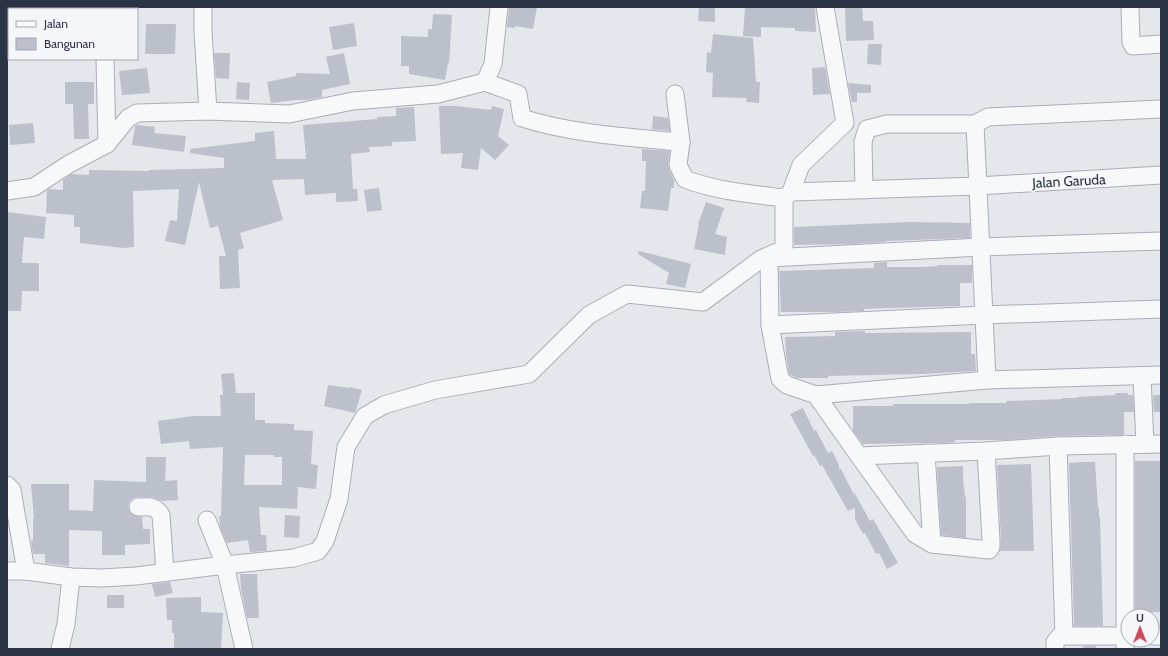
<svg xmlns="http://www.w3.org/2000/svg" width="1168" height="656" font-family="Cabin,sans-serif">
<rect width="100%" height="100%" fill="#e4e7ec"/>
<g fill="#bbc0ca" fill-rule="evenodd">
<path d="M 509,7 L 537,7 L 533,29 L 515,26 L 515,28 L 507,27 Z"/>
<path d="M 699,7 L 715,7 L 715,22 L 698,21 Z"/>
<path d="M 745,7 L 815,7 L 816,32 L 795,31 L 795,28 L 761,27 L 761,37 L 743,36 Z"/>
<path d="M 845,7 L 862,7 L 863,21 L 873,21 L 874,40 L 846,41 Z"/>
<path d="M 433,14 L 452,15 L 449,63 L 448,63 L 445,80 L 409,74 L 409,66 L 401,66 L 401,36 L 428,37 L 428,29 L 432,29 Z"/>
<path d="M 354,23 L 357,46 L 333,50 L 329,27 Z"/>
<path d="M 146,24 L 176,24 L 175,54 L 145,54 Z"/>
<path d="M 713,34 L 753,38 L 756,82 L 760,82 L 759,103 L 746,102 L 747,98 L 712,97 L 713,73 L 706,72 L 707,52 L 711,53 Z"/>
<path d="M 868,44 L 882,44 L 881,65 L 867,64 Z"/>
<path d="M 214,53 L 230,53 L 229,79 L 216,78 Z"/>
<path d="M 344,53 L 350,84 L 322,90 L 322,97 L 309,100 L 295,100 L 271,103 L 267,82 L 296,76 L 296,73 L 330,74 L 326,57 Z"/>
<path d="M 825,67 L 830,94 L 813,95 L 812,68 Z"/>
<path d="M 147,68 L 150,93 L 122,95 L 119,71 Z"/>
<path d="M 65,82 L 94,82 L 94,104 L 88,104 L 89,139 L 74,139 L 73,104 L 65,104 Z"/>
<path d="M 237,82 L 250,83 L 249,100 L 236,99 Z"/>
<path d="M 848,83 L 871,85 L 871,93 L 857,93 L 857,102 L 852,102 Z"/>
<path d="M 439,106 L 456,106 L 491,110 L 492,106 L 504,109 L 498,136 L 509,145 L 495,160 L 481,148 L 478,170 L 461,168 L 463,153 L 441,154 Z"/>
<path d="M 414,107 L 416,141 L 392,142 L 392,146 L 369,147 L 370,152 L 351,154 L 353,189 L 357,189 L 358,201 L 336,202 L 336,193 L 305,195 L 304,179 L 272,180 L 283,220 L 240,233 L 244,248 L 238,250 L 240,288 L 220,289 L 219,256 L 226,256 L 218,226 L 210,228 L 199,182 L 185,245 L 165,241 L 170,220 L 177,221 L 179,189 L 133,191 L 134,247 L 124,248 L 80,243 L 80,227 L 74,227 L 74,215 L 46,213 L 47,190 L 49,189 L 63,190 L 63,180 L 71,174 L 89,175 L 89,170 L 149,171 L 149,170 L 224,168 L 224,158 L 190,153 L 190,149 L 255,141 L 255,133 L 274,131 L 276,159 L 306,159 L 303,125 L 377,119 L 377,117 L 396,116 L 396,108 Z"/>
<path d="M 653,116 L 668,118 L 670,131 L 652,129 Z"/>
<path d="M 33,123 L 35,143 L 10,145 L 9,125 Z"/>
<path d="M 137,125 L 155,127 L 154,133 L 186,136 L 184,152 L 132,145 L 135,126 Z"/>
<path d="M 642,149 L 670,151 L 668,164 L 669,169 L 674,180 L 674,188 L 671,188 L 668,211 L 640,208 L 642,191 L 645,191 L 646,161 L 642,161 Z"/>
<path d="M 379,188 L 382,210 L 367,212 L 364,190 Z"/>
<path d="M 706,202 L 724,208 L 715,234 L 727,237 L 725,255 L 694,249 L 699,224 L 698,224 Z"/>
<path d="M 7,212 L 46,217 L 44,239 L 24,237 L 22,263 L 39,263 L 39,291 L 22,291 L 21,311 L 7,311 Z"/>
<path d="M 909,222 L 970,223 L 970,238 L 886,241 L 886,242 L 851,244 L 794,245 L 794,227 Z"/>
<path d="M 639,251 L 691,264 L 685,288 L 666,284 L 669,273 L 638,254 Z"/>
<path d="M 887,262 L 887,267 L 923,267 L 938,266 L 938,265 L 972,265 L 972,283 L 960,283 L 960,306 L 889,308 L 864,309 L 864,311 L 835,312 L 781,312 L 779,271 L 874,268 L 874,263 Z"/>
<path d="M 865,331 L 865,333 L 971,332 L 971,354 L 975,354 L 976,371 L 922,374 L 828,376 L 828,378 L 797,378 L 789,374 L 786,355 L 785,337 L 835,336 L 835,332 Z"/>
<path d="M 234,373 L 236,393 L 255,393 L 255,420 L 265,420 L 265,423 L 294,424 L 294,430 L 313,431 L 311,464 L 318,465 L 316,489 L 298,487 L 297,509 L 259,507 L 261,535 L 266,535 L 267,551 L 250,552 L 248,540 L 227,543 L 220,527 L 219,516 L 221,516 L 223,447 L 190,449 L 189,441 L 161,444 L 158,421 L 193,416 L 221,416 L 220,395 L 223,395 L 221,374 ZM 245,455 L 274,455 L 274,457 L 282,457 L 282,485 L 244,485 Z"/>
<path d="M 328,385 L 349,388 L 350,387 L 362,390 L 355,413 L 324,406 Z"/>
<path d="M 1115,393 L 1128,393 L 1128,395 L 1133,395 L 1134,412 L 1124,412 L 1124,434 L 1122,435 L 1058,436 L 1007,440 L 955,440 L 955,442 L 944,443 L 863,444 L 853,431 L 853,406 L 893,406 L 893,404 L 969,404 L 969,403 L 1006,403 L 1006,401 L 1062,399 L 1062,398 L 1077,398 L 1077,397 L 1115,395 Z"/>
<path d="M 1153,395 L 1161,395 L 1161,412 L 1154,412 Z"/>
<path d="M 803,408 L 814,431 L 816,430 L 828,453 L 832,451 L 839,465 L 839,469 L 841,469 L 855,497 L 854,492 L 870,521 L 873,519 L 898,563 L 887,569 L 879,553 L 876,554 L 865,533 L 863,534 L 855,519 L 855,508 L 848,511 L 822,465 L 820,466 L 814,455 L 813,456 L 790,414 Z"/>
<path d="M 146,457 L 166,457 L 165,481 L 177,480 L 178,500 L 162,501 L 153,497 L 138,497 L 133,498 L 129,502 L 128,508 L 130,512 L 134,516 L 142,517 L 143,529 L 150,529 L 150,544 L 125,545 L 125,555 L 102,555 L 102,531 L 69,530 L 69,566 L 45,563 L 45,554 L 33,554 L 31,540 L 33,540 L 33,519 L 34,519 L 31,484 L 69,484 L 69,510 L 93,511 L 94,480 L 146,482 Z"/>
<path d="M 1135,461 L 1161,461 L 1161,612 L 1135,613 Z"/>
<path d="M 1083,462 L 1095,462 L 1098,508 L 1099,508 L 1099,517 L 1100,517 L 1103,626 L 1074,626 L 1069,463 Z"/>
<path d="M 1031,464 L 1034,551 L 1000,551 L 1001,539 L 997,465 Z"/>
<path d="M 963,466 L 963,478 L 965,497 L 966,497 L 966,538 L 941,535 L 937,467 Z"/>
<path d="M 285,515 L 300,516 L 299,538 L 284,537 Z"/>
<path d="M 240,574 L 257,574 L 259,618 L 247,618 L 241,589 Z"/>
<path d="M 170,582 L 173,593 L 155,597 L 152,584 Z"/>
<rect x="107" y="595" width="17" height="13"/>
<path d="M 201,597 L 201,612 L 223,613 L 221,649 L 174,649 L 174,633 L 172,633 L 172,620 L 167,620 L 166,598 Z"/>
<rect x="1083" y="646" width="13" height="3"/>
</g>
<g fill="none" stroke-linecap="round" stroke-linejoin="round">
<g stroke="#a9aeb7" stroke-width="19">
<g id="minor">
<path d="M 104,7 L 104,9"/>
<path d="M 203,7 L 203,32 L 208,111"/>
<path d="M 1130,7 L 1131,42 L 1133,46 L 1161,44"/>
<path d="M 7,43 L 9,43"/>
<path d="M 105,59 L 107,144"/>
<path d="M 485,82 L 493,64 L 499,7"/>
<path d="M 675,94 L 681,142 L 678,165 L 685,179 C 716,191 750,194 784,198 L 791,192 L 801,165 L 845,123 L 825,7"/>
<path d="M 975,124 L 987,380"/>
<path d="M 864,190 L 863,142 L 867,129 L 887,124 L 975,124 L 988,117 L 1161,109"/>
<path d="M 7,191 L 34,187 L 69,164 L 107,144 L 128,118 L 137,113 L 208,111 L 289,114 L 353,101 L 438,94 L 485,82 L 518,94 L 522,118 C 572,134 628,137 681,142"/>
<path d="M 791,192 L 978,186 L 1161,175"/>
<path d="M 769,258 L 770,325 L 780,379 L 787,385 L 816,395 L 987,380 L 1161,375"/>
<path d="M 770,258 L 981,247 L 1161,241"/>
<path d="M 770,325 L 984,315 L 1161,309"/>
<path d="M 1142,376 L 1145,444"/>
<path d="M 816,395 L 859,456 L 986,451 L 1058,446 L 1161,444"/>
<path d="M 1058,446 L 1064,636"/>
<path d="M 926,453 L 932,544"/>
<path d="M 859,456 L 915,534 L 932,544 L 989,550 L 991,547 L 991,540 L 986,451"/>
<path d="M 7,485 L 12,490 L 26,571"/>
<path d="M 138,507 C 149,507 155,505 161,515 L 165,572"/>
<path d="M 207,520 L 225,565 L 244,649"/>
<path d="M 7,571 L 26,571 L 71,577 L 102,578 L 136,576 L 225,565 L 294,558 L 318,551 L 325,541 L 339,499 L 346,447 L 365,416 L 384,405 L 435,390 L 529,374 L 589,315 L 627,294 L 703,302 L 761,259 L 784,249 L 784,198"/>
<path d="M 1152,636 L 1161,636"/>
<path d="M 60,649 L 66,624 L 71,577"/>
<path d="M 1055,649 L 1055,642 L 1060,636 L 1128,636"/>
<path d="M 1125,649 L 1125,444"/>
</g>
</g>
<use href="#minor" stroke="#f7f8fa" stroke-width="17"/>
</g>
<g text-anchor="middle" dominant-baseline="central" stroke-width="3.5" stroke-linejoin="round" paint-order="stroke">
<g font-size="14" fill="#2b3445" stroke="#f4f6f9">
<text transform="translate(1069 181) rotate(-3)">Jalan Garuda</text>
</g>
</g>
<rect width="1168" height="656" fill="none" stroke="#2b3445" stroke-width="16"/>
<rect x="8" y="8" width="130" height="52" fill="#f4f6f9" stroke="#a4a8b1"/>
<rect x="16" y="21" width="20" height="6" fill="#f7f8fa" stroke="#a4a8b1"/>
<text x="44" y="28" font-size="12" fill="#2b3445">Jalan</text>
<rect x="16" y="38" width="20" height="12" fill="#bbc0ca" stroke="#a4a8b1"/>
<text x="44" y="48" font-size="12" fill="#2b3445">Bangunan</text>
<g transform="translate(1140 628)"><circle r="19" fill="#f4f6f9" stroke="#a4a8b1"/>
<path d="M0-3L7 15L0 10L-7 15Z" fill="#d1495b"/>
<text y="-6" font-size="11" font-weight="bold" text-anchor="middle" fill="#2b3445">U</text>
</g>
</svg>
